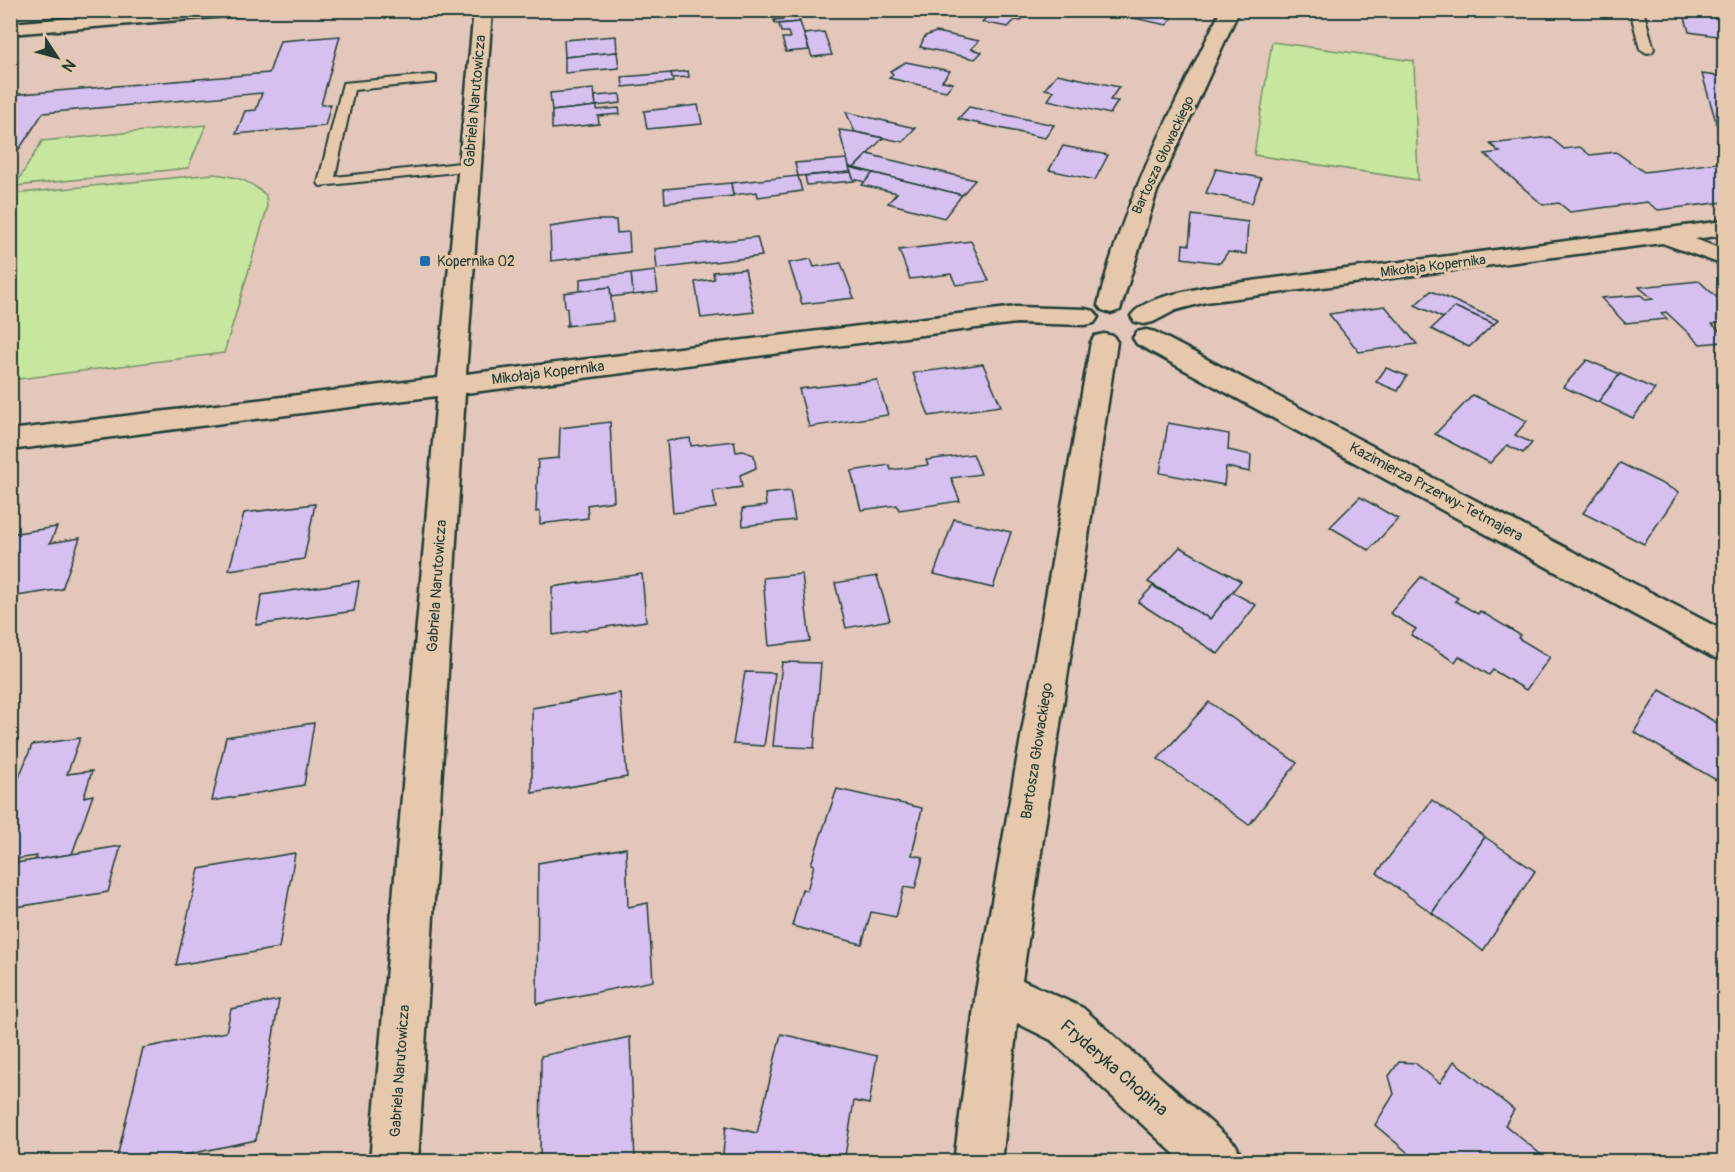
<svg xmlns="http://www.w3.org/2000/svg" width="1735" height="1172" font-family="Pangolin,sans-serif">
<rect width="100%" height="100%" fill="#e3c7ba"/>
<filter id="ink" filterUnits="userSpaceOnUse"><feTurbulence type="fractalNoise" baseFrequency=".0167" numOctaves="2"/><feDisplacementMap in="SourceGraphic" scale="12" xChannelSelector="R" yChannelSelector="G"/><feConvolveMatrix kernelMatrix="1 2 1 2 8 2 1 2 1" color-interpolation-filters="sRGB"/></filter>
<g filter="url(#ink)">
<g fill="#c7e79f" stroke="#73926a" stroke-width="1.5">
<path d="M 1272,42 L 1414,61 L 1418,180 L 1254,155 Z"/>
<path d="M 206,125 L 188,168 L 15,186 L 42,141 Z"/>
<path d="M 213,174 C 235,176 249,180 266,195 L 267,209 L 224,353 L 11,380 L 11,194 Z"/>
</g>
<g fill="#d6c0f0" stroke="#1f3d34" stroke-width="1.5">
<path d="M 754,10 L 796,10 L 797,13 L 776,15 L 774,11 Z"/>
<path d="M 821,10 L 885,10 L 823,14 Z"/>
<path d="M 993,10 L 1028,10 L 1021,21 L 1015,20 L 1008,27 L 982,22 Z"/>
<path d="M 1117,10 L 1172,10 L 1167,17 L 1172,18 L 1167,25 L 1114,14 Z"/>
<path d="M 1683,10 L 1724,10 L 1724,37 L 1689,32 Z"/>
<path d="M 797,13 L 800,22 L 775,24 L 774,20 L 785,19 L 783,14 Z"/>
<path d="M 800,22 L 809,50 L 786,52 L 782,38 L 790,38 L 788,32 L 781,32 L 779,24 Z"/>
<path d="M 824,32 L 832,55 L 812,57 L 804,34 Z"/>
<path d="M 936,32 L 979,41 L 971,49 L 982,52 L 975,59 L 920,47 L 925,36 Z"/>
<path d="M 340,36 L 321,105 L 331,104 L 325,126 L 236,134 L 245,111 L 256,110 L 262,93 L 43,113 L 10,163 L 10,95 L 269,73 L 280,41 Z"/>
<path d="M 616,36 L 617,52 L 565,57 L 564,40 Z"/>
<path d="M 617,52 L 619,68 L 565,73 L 565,57 Z"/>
<path d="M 906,62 L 950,71 L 942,81 L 953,83 L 946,91 L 889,78 L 893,74 L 890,71 Z"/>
<path d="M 688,71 L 689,77 L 672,78 L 671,73 Z"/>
<path d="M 671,73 L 673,82 L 623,87 L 622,77 Z"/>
<path d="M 1057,74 L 1119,87 L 1110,100 L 1118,101 L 1110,114 L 1048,100 L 1054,91 L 1045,89 Z"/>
<path d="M 1702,74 L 1724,77 L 1724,133 L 1719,132 Z"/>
<path d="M 594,89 L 596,106 L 552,111 L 550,93 Z"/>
<path d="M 620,94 L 621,103 L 596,106 L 595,96 Z"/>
<path d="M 698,105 L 702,124 L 647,129 L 644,111 Z"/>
<path d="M 597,106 L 597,110 L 619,108 L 620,114 L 598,116 L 599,124 L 552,129 L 552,111 Z"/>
<path d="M 969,107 L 988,111 L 1054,125 L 1045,138 L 958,119 Z"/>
<path d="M 846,112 L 915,128 L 903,142 L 855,132 Z"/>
<path d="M 839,130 L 855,132 L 883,138 L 854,168 L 849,167 Z"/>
<path d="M 1550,137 L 1564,149 L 1580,147 L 1590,155 L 1616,152 L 1644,172 L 1724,162 L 1724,202 L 1658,210 L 1647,202 L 1570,212 L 1559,203 L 1543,205 L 1485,154 L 1500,152 L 1490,144 Z"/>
<path d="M 1063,146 L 1108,155 L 1095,180 L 1049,170 Z"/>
<path d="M 868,154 L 887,159 L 975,180 L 962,195 L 854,168 Z"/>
<path d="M 847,159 L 851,172 L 798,176 L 795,163 Z"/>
<path d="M 849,167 L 873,173 L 865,182 L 853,179 Z"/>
<path d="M 1216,169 L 1261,178 L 1252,203 L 1206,193 Z"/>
<path d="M 851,172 L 854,181 L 807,185 L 805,176 Z"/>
<path d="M 873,173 L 923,185 L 962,195 L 944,218 L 888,203 L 897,193 L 862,185 Z"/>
<path d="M 798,176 L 802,191 L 758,197 L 757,192 L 733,195 L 731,183 Z"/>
<path d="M 731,183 L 733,196 L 665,203 L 664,189 Z"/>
<path d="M 1192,215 L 1248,222 L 1246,254 L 1228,252 L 1220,263 L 1182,258 L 1183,244 L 1189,245 Z"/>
<path d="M 594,220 L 616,220 L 617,233 L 629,232 L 630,252 L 551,261 L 550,227 Z"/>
<path d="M 757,237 L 762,256 L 657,269 L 655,249 Z"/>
<path d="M 971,241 L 989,281 L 956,285 L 951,274 L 910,279 L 899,250 Z"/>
<path d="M 811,259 L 814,267 L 841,263 L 854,298 L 802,304 L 789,263 Z"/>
<path d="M 745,269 L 754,312 L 701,318 L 695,282 L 714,279 L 713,272 Z"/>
<path d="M 655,271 L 658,292 L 633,295 L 631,274 Z"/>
<path d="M 631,273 L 633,294 L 611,297 L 610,287 L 580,291 L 580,279 Z"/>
<path d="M 1699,281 L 1724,304 L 1724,322 L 1712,324 L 1724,335 L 1724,342 L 1700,344 L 1666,312 L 1661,313 L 1667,319 L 1625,323 L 1601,298 L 1641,295 L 1646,300 L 1653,299 L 1639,287 Z"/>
<path d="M 610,287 L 613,321 L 565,326 L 568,324 L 567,308 L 565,308 L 564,293 Z"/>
<path d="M 1431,291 L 1498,320 L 1494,324 L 1455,307 L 1443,318 L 1415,305 Z"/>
<path d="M 1385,306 L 1417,344 L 1359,352 L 1329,314 Z"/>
<path d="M 1455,307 L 1494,324 L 1469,347 L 1431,329 Z"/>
<path d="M 1587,360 L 1620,374 L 1598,402 L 1563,387 Z"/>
<path d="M 983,364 L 1001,406 L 929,416 L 913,373 Z"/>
<path d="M 1386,368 L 1407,376 L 1398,391 L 1376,382 Z"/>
<path d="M 1620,374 L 1655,389 L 1633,418 L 1598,402 Z"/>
<path d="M 877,380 L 888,415 L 809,427 L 799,389 Z"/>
<path d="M 1473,395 L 1527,421 L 1515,435 L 1532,443 L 1523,453 L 1507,445 L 1490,463 L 1435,434 Z"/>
<path d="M 610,422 L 614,501 L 587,505 L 588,518 L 540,524 L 540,511 L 536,512 L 538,460 L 559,458 L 560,428 Z"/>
<path d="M 1168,423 L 1229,434 L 1228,450 L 1251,455 L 1250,472 L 1226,467 L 1224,485 L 1160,473 Z"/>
<path d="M 690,438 L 691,446 L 734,441 L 736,452 L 743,451 L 754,455 L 756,468 L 740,475 L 742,487 L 713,491 L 716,508 L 673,513 L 667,441 Z"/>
<path d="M 973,454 L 981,474 L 951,478 L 960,501 L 899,510 L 897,505 L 861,510 L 851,471 L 889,465 L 891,470 L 928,465 L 926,460 Z"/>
<path d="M 1620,463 L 1679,492 L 1644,544 L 1583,513 Z"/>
<path d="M 790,491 L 795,520 L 743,526 L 742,509 L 766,506 L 765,494 Z"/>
<path d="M 1360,497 L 1398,519 L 1369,550 L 1330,527 Z"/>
<path d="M 315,504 L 304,559 L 229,570 L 244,513 Z"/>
<path d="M 954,519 L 1011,532 L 993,588 L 934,574 Z"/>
<path d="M 57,527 L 50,543 L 80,538 L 62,589 L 10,597 L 15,583 L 10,584 L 10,534 Z"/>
<path d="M 1180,547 L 1241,581 L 1210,619 L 1148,582 Z"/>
<path d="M 642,574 L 646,621 L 553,635 L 552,587 Z"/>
<path d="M 802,574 L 810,641 L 769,646 L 763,578 Z"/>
<path d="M 877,576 L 890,620 L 846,628 L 835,583 Z"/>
<path d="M 1421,577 L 1458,598 L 1455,601 L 1478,614 L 1480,611 L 1520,635 L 1518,638 L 1550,657 L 1526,690 L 1493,670 L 1489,675 L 1459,656 L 1455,662 L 1411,635 L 1416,629 L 1390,613 Z"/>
<path d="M 359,581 L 354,611 L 256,625 L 262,595 Z"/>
<path d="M 1153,586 L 1210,619 L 1232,592 L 1256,605 L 1218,654 L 1138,602 Z"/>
<path d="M 782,662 L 821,663 L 814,748 L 773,746 Z"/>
<path d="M 745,672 L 775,673 L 764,746 L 733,744 Z"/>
<path d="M 1660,690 L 1724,727 L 1724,764 L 1716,780 L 1634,732 Z"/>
<path d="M 620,693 L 627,777 L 532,793 L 532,708 Z"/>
<path d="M 1209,702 L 1297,763 L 1249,825 L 1158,759 Z"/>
<path d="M 314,723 L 304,785 L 212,801 L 226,737 Z"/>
<path d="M 80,738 L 67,774 L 92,771 L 84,797 L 93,795 L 72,854 L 35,860 L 37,856 L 10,860 L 10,800 L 32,745 Z"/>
<path d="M 837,789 L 922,808 L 912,855 L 923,857 L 915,889 L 904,887 L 896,917 L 871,912 L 862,944 L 792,926 L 802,889 L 807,891 L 814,865 L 811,864 Z"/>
<path d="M 1432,800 L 1485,837 L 1432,913 L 1377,873 Z"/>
<path d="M 1485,837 L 1535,871 L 1483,951 L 1432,913 Z"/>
<path d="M 121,846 L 108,892 L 10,908 L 10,864 Z"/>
<path d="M 626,848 L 628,907 L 648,903 L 653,981 L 537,1004 L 538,863 Z"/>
<path d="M 295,853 L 279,948 L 176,965 L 199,869 Z"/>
<path d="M 279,1000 L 256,1140 L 151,1162 L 116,1162 L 143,1048 L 226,1032 L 231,1009 Z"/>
<path d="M 781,1034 L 877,1056 L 869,1104 L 854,1101 L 844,1162 L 722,1162 L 726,1126 L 757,1133 Z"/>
<path d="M 630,1037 L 635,1162 L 540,1162 L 541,1056 Z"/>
<path d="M 1454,1061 L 1514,1110 L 1505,1125 L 1545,1158 L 1543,1162 L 1419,1162 L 1375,1125 L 1394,1094 L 1389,1076 L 1399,1062 L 1415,1063 L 1440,1083 Z"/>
</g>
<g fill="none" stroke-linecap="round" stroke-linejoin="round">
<g stroke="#1f3d34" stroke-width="4">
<g id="service">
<path d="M 1630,10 L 1643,10 L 1654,49 L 1652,52 L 1647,53 L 1640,49 Z"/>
<path d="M 431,75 L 436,76 L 436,82 L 354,90 L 335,177 L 469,162 L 475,164 L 477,167 L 475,170 L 320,186 L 318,183 L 343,83 Z"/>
</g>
</g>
<g stroke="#1f3d34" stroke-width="5">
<g id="minor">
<path d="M 168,10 L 248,10 L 239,15 L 10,34 L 10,23 Z"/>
<path d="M 474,10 L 492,10 L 466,374 L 1016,307 L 1085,309 L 1094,311 L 1098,317 L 1094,323 L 1085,325 L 1016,323 L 465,393 L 418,1162 L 370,1162 L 437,396 L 10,450 L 10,430 L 438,378 Z"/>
<path d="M 1221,10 L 1239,10 L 1157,191 L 1120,310 L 1111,313 L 1102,310 L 1098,305 C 1123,200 1174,107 1221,10 Z"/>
<path d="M 1724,221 L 1724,235 L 1695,239 L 1724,250 L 1724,265 L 1662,243 L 1206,302 L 1176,310 L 1153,322 L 1144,324 L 1135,322 L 1131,316 C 1144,297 1183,293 1205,287 Z"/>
<path d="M 1146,330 L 1155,332 L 1724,631 L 1724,661 L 1712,657 L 1137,344 L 1133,338 L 1137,332 Z"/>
<path d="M 1104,334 L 1113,336 L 1117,342 L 1022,980 L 1083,1008 L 1236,1145 L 1243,1162 L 1183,1162 L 1051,1040 L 1017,1023 L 1002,1162 L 954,1162 L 976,992 L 1091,342 L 1095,336 Z"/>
</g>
</g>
<use href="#service" fill="#e6c9ad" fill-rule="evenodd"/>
<use href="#minor" fill="#e6c9ad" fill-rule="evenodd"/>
</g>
</g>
<rect fill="#1f6fb2" stroke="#e6c9ad" stroke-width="2" x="419" y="255" width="12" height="12" rx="3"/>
<g text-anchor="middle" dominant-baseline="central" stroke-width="6" stroke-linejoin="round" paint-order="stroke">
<g font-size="14" fill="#1f3d34" stroke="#e6c9ad">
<text transform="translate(1163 155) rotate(-65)">Bartosza Głowackiego</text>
<text transform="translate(1433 266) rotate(-7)">Mikołaja Kopernika</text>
</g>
<g font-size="14" fill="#1f3d34" stroke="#e6c9ad" text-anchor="start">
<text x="437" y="261">Kopernika 02</text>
</g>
<g font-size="15" fill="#1f3d34" stroke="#e6c9ad">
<text transform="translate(475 101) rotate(-85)">Gabriela Narutowicza</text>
<text transform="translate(548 373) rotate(-7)">Mikołaja Kopernika</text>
<text transform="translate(1436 492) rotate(28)">Kazimierza Przerwy-Tetmajera</text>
<text transform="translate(437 586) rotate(-86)">Gabriela Narutowicza</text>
<text transform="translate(1037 751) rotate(-81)">Bartosza Głowackiego</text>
<text transform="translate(400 1071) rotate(-86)">Gabriela Narutowicza</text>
</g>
<g font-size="18" fill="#1f3d34" stroke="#e6c9ad">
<text transform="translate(1114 1068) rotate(41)">Fryderyka Chopina</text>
</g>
</g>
<rect width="1735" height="1172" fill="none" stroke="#e6c9ad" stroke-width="36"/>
<rect x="18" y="18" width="1699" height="1136" fill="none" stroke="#1f3d34" stroke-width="2" filter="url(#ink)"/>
<g transform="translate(57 57) rotate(126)" stroke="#e6c9ad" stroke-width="4.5" paint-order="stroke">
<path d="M0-4.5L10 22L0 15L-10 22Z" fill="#1f3d34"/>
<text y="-9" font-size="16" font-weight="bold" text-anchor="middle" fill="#1f3d34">N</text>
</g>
</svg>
